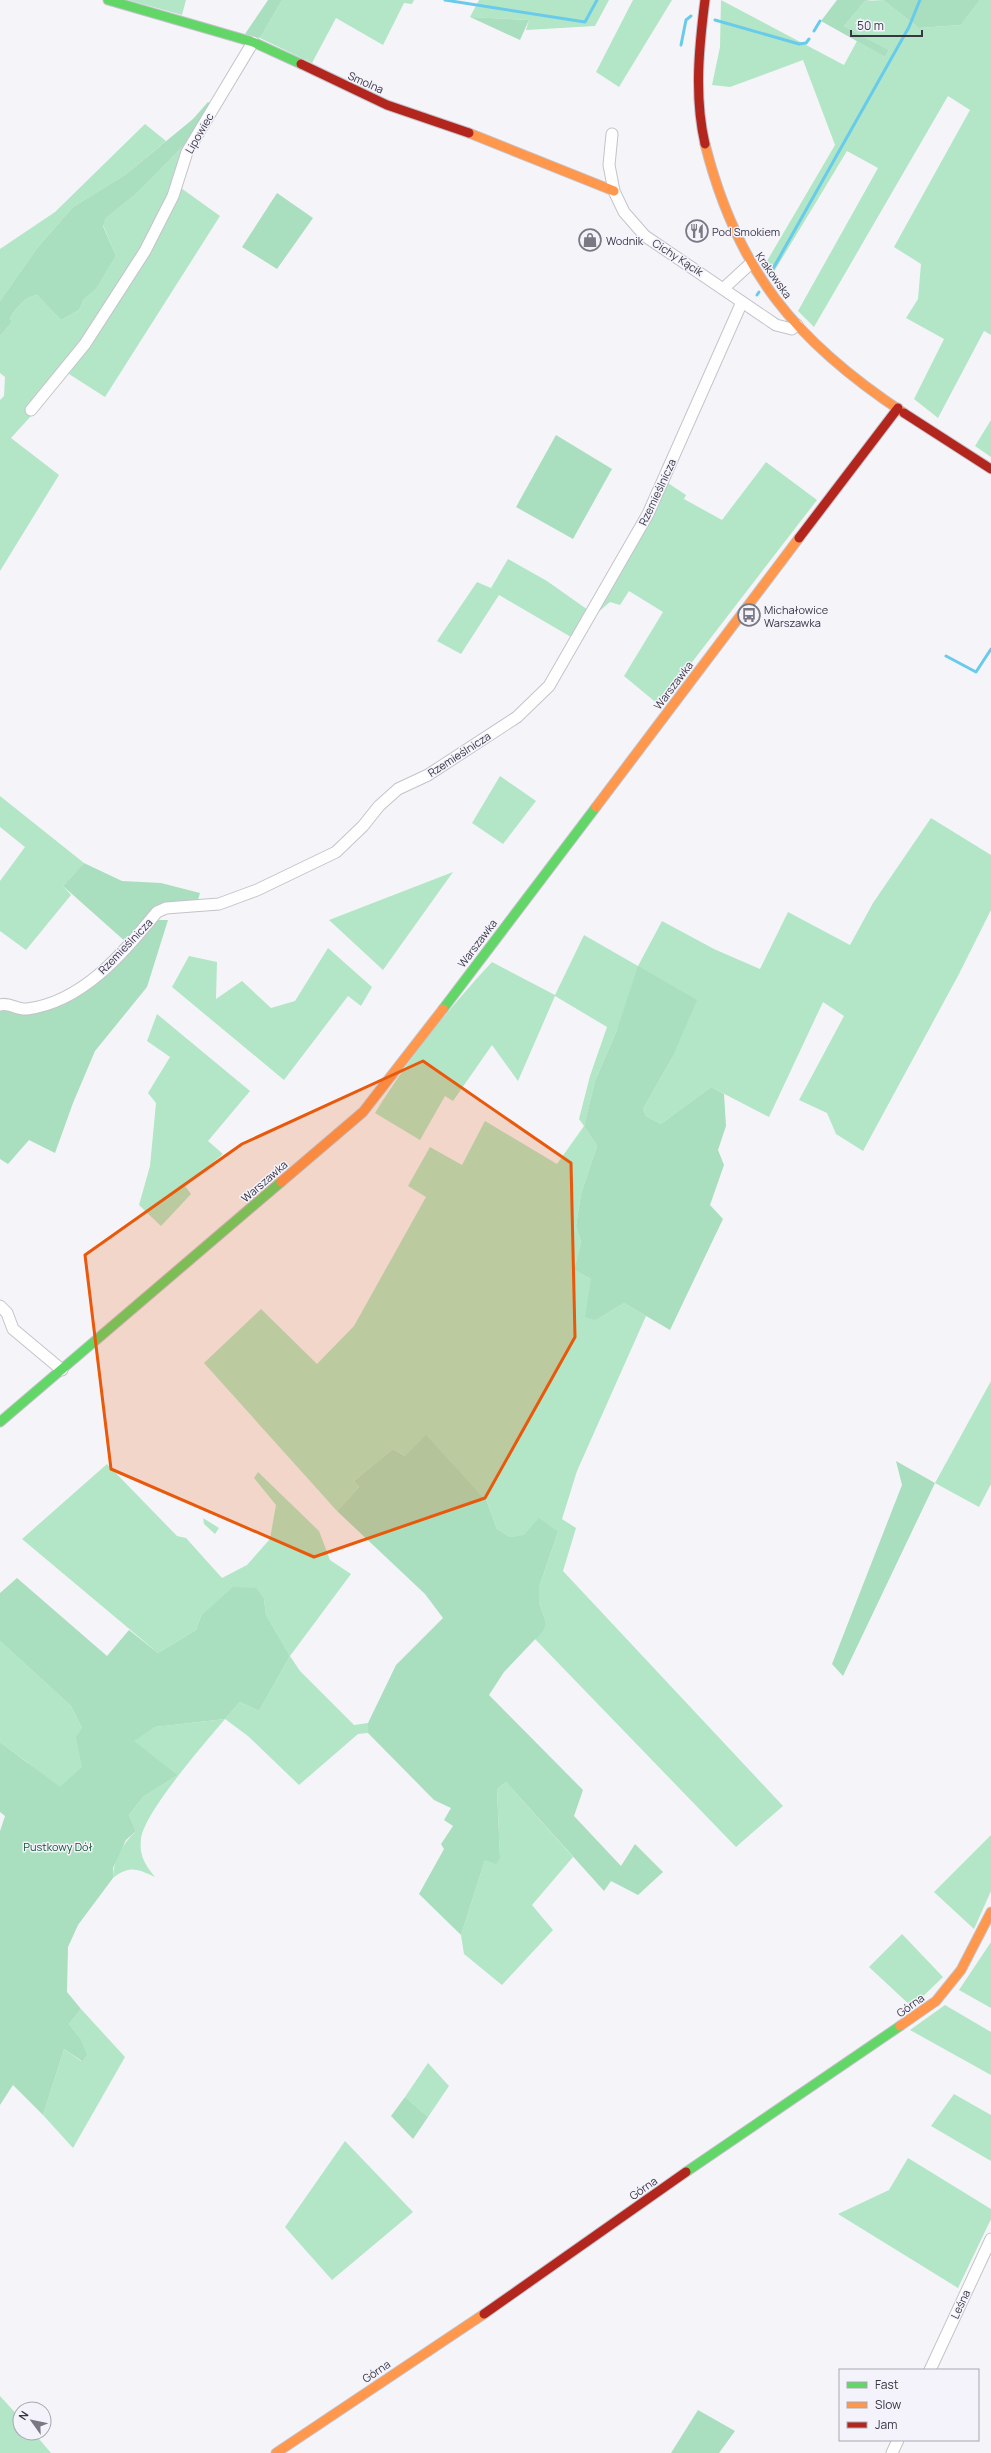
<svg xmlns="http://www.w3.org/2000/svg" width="991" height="2453" font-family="Manrope,sans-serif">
<rect width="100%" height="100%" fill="#f5f5f9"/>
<g fill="#b2e6c6">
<path d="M 128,0 L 186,0 L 182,15 Z"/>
<path d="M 282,0 L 414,0 L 412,4 L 404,3 L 383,45 L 336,18 L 312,63 L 260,38 Z"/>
<path d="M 479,0 L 609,0 L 595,26 L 526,30 L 529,20 L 470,17 Z"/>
<path d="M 633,0 L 672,0 L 619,87 L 596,72 Z"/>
<path d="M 721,0 L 844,65 L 857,41 L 885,57 L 889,50 L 844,26 L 865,1 L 883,0 L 919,28 L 961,25 L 980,0 L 991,0 L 991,335 L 984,331 L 938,418 L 914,399 L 944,339 L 906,318 L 918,299 L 921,264 L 894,247 L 970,110 L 948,96 L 814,327 L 798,311 L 878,168 L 847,151 L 772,275 L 767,261 L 835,145 L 803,60 L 730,87 L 712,85 L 720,47 Z"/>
<path d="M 145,124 L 166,141 L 125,175 L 73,207 L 38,247 L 0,301 L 0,249 L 55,212 Z"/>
<path d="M 188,141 L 172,190 L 149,238 L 83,341 L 26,411 L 31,416 L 11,438 L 59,475 L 0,571 L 0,400 L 4,396 L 5,377 L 0,373 L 0,336 L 12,322 L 10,318 C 16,307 25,297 37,295 L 61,320 L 79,310 L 84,299 L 96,289 L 116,256 L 103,225 L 106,218 L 136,194 Z"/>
<path d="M 181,188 L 220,216 L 105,397 L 69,374 L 87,347 Z"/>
<path d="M 991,420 L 991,457 L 975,446 Z"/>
<path d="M 766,462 L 817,500 L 659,705 L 624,676 L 663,612 L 629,591 L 620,605 L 610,602 L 596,614 L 635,548 L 668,483 L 686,495 L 684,499 L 722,520 Z"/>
<path d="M 508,559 L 547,581 L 588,610 L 571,637 L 499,595 L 461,654 L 437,641 L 477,582 L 491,588 Z"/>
<path d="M 500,776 L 536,801 L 503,844 L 472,823 Z"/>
<path d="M 0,796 L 84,863 L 63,886 L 71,895 L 26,950 L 0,931 L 0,881 L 25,847 L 0,827 Z"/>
<path d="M 931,818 L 991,855 L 991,910 L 959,974 L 863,1151 L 836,1134 L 827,1113 L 799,1100 L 844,1016 L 823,1002 L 769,1117 L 711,1087 L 661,1124 L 646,1116 L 643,1109 L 672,1058 L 617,1030 L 595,1081 L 584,1126 L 597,1146 L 581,1194 L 576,1226 L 581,1242 L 574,1270 L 591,1279 L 596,1320 L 624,1303 L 646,1316 L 577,1471 L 562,1519 L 576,1528 L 563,1571 L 783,1806 L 736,1847 L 535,1639 L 546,1623 L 539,1602 L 539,1587 L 558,1532 L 510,1537 L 497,1529 L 487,1502 L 393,1449 L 354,1481 L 359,1487 L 337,1511 L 204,1363 L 261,1309 L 317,1364 L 354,1326 L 426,1197 L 408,1186 L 430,1147 L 462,1165 L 485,1121 L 557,1164 L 584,1126 L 579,1119 L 590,1076 L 607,1027 L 555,996 L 518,1081 L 492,1045 L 453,1101 L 445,1096 L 420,1140 L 375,1113 C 409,1058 448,1009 492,962 L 555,995 L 584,935 L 638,966 L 662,921 L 714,949 L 760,969 L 788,912 L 850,945 L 873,903 Z"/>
<path d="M 453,872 L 383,970 L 329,920 Z"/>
<path d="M 328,948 L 372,987 L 361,1006 L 348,996 L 284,1080 L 172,987 L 189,956 L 217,962 L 216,999 L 242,981 L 271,1008 L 295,1001 Z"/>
<path d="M 157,1014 L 250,1091 L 208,1141 L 223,1154 L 185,1186 L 191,1194 L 161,1226 L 139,1205 L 150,1166 L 156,1103 L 148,1093 L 170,1057 L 147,1041 Z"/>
<path d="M 991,1381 L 991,1484 L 979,1507 L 935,1483 Z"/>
<path d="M 107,1464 L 177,1536 L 186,1538 L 222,1578 L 247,1565 L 270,1539 L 276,1505 L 254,1478 L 258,1472 L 319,1531 L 330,1560 L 351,1574 L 290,1656 L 300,1671 L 354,1725 L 368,1723 L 368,1733 L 358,1734 L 299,1785 L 248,1736 L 225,1719 C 206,1742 144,1812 141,1839 C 139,1856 145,1864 155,1877 C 137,1869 130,1865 113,1878 C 113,1860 123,1843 136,1831 L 129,1815 L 143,1797 L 178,1775 L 133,1741 L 155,1727 L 225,1719 L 240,1702 L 259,1711 L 290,1656 L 266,1615 L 264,1599 L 201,1616 L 196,1630 L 158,1653 L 22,1539 Z"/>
<path d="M 203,1518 L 219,1528 L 215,1534 L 204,1524 Z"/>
<path d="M 0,1641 L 71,1706 L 82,1728 L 105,1829 L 27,1762 L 0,1742 Z"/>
<path d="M 506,1782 L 573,1857 L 532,1905 L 553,1930 L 502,1985 L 464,1954 L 461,1935 L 485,1860 L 500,1858 L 497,1789 Z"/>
<path d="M 991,1835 L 991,1891 L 974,1929 L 934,1892 Z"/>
<path d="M 902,1934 L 943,1977 L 912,2007 L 869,1967 Z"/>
<path d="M 991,1942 L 991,2008 L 959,1990 Z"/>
<path d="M 945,2005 L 991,2032 L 991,2075 L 910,2030 Z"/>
<path d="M 81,2009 L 125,2057 L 73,2148 L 43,2115 L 64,2049 L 81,2061 L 80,2038 L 69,2024 Z"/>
<path d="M 428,2063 L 449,2086 L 428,2117 L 405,2097 Z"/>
<path d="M 954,2094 L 991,2115 L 991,2161 L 931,2126 Z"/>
<path d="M 345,2141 L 413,2212 L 332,2280 L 285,2227 Z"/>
<path d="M 908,2158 L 991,2209 L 991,2219 L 958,2288 L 838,2214 L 889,2190 Z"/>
<path d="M 0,2396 L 20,2418 L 20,2433 L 34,2433 L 51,2453 L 0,2453 Z"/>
</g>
<g fill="#a9debe">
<path d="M 268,0 L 282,0 L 260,38 L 245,34 Z"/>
<path d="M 837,0 L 872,0 L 865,1 L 844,26 L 889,50 L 885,57 L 821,21 Z"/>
<path d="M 883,0 L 980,0 L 961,25 L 919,28 Z"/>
<path d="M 470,17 L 529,20 L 520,40 Z"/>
<path d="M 208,102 L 212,104 L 188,141 L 136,194 L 106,218 L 103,226 L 116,256 L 96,289 L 84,299 L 79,310 L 61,320 L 37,295 C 25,297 16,307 10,318 L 12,322 L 0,336 L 0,301 L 38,247 L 73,207 L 125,175 L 193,119 Z"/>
<path d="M 277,193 L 313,218 L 277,269 L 242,247 Z"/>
<path d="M 556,435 L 612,469 L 573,539 L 516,507 Z"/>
<path d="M 84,863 L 122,881 L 161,883 L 200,893 L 197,903 L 166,906 L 127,943 L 63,886 Z"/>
<path d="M 158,920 L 168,920 L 147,987 L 95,1051 L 73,1103 L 55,1153 L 29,1140 L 8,1164 L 0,1159 L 0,1007 L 25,1013 L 64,1004 L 128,952 Z"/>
<path d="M 638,966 L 697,1000 L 672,1058 L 643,1109 L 646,1116 L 661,1124 L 711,1087 L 724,1094 L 726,1126 L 718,1150 L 724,1165 L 710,1205 L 723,1219 L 670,1330 L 624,1303 L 596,1320 L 585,1317 L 591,1279 L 574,1270 L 581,1242 L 576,1226 L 581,1194 L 597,1146 L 584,1126 L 595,1081 L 617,1030 Z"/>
<path d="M 426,1435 L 487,1502 L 497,1529 L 510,1537 L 524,1535 L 539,1518 L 558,1532 L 539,1587 L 539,1602 L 546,1623 L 543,1631 L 504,1672 L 489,1695 L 583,1790 L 574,1816 L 621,1866 L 635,1844 L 663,1872 L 638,1895 L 611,1881 L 604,1891 L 506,1782 L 497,1789 L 500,1858 L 496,1864 L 485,1860 L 461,1935 L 419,1894 L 444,1849 L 441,1844 L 453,1826 L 444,1820 L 451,1808 L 434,1800 L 368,1733 L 368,1723 L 396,1665 L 443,1618 L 425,1594 L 337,1511 L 359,1487 L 354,1481 L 393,1449 L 405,1456 Z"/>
<path d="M 896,1461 L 935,1483 L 843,1676 L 832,1664 L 902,1485 Z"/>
<path d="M 17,1578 L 107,1656 L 129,1630 L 158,1653 L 196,1630 L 201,1616 L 233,1587 L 256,1588 L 264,1599 L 266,1615 L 290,1656 L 259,1711 L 240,1702 L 225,1719 L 155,1727 L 134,1741 L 178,1775 L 143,1797 L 129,1815 L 136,1831 L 126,1840 L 113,1868 L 113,1878 L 78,1925 L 68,1947 L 67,1992 L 81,2009 L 69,2024 L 80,2038 L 87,2055 L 82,2061 L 64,2049 L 43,2115 L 13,2085 L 0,2105 L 0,1831 L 5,1816 L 0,1812 L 0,1742 L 60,1787 L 82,1767 L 76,1737 L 82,1728 L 71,1706 L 0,1641 L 0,1593 Z"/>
<path d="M 405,2097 L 428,2117 L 413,2139 L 391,2116 Z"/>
<path d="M 698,2410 L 735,2431 L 719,2453 L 671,2453 Z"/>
</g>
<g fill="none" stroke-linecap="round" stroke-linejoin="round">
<g stroke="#69cbeb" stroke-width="3">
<path d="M 445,0 L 585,22 L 597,0"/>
<path d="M 715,20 L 799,44 L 806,43 L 809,39"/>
<path d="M 814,31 L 820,21"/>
<path d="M 681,45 L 686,20 L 691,16"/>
<path d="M 770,274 L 909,27 L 920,0"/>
<path d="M 757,295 L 759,292"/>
<path d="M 946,656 L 976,672 L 991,649"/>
</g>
<g stroke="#c4c3cb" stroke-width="13">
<g id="street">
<path d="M 612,134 L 609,165 L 614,191 L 624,212 L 645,236 L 776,325 L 792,329 L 797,325"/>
<path d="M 724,288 L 750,264"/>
<path d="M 31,410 L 85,344 L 145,251 L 173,196 L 187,152 L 253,42"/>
<path d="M 0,1005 C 8,1002 18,1010 27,1009 C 83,1002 123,953 157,912 L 166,908 L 219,904 L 257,890 L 336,852 L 363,826 L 379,806 L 398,789 L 428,775 L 517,717 L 549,686 L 648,514 L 742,302"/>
<path d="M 0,1306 L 7,1313 L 13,1329 L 62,1370"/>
<path d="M 930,2370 L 991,2239"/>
<path d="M 892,2453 L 898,2440"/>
</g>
</g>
<g stroke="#c4c3cb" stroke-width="11">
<g id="fast">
<path d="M 108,0 L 253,42 L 301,64"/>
<path d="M 443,1009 L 596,807"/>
<path d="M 0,1422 L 281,1182"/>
<path d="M 686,2172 L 900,2026"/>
</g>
</g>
<g stroke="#c4c3cb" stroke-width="11">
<g id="slow">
<path d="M 469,133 L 614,191"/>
<path d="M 705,144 C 737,271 796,342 904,413"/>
<path d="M 596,807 L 799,538"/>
<path d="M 281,1182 L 363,1112 L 443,1009"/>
<path d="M 900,2026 L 936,2001 L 961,1970 L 991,1912"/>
<path d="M 276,2453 L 484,2314"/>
</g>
</g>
<g stroke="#c4c3cb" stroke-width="11">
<g id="jam">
<path d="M 705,0 C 699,47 694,97 705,144"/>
<path d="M 301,64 L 387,105 L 469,133"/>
<path d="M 904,413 L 991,469"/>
<path d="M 799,538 L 898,408"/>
<path d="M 484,2314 L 686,2172"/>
</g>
</g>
<use href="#street" stroke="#fefefe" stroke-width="11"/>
<use href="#fast" stroke="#63d668" stroke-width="9"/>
<use href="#slow" stroke="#ff974d" stroke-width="9"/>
<use href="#jam" stroke="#b3261e" stroke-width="9"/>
</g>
<path fill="#e8590c" fill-opacity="0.2" stroke="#e8590c" stroke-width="3" stroke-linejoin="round" d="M 423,1061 L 571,1163 L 575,1337 L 485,1498 L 314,1557 L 111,1469 L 85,1255 L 242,1144 Z"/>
<defs>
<g id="restaurant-ring" transform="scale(1.15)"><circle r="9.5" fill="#f4f3fb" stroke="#7a7983" stroke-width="1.5"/><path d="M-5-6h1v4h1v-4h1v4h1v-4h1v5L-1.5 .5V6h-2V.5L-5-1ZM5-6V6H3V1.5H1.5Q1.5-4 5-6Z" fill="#7a7983"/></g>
<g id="shop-ring" transform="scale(1.15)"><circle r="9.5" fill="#f4f3fb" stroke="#7a7983" stroke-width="1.5"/><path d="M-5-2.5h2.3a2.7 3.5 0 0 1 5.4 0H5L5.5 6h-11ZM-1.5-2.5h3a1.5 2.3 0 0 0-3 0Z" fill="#7a7983"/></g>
<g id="bus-ring" transform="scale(1.15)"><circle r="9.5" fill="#f4f3fb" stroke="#7a7983" stroke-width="1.5"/><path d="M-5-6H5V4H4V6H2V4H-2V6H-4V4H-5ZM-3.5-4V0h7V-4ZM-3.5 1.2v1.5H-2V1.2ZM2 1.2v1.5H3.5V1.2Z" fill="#7a7983"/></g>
</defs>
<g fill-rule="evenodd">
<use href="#restaurant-ring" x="697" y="231"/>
<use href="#shop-ring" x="590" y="240"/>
<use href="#bus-ring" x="749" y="615"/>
</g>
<g text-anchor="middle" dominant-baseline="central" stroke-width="3" stroke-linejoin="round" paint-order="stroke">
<g font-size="11" fill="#383643" stroke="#f4f3fb">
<text transform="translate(366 82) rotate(24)">Smolna</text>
<text transform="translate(199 133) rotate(-60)">Lipowiec</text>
<text transform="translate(678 257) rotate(33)">Cichy Kącik</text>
<text transform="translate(774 275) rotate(55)">Krakowska</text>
<text transform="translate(657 492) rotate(-65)">Rzemieślnicza</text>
<text transform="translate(673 685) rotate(-53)">Warszawka</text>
<text transform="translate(459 754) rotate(-33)">Rzemieślnicza</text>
<text transform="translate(477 943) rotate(-53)">Warszawka</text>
<text transform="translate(125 946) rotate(-46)">Rzemieślnicza</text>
<text transform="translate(264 1181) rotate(-41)">Warszawka</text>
<text transform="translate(910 2005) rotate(-36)">Górna</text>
<text transform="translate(643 2188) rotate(-35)">Górna</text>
<text transform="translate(960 2304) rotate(-65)">Leśna</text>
<text transform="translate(376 2371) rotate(-34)">Górna</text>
</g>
<g font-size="11" fill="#383643" stroke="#f4f3fb" text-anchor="start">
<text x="712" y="231">Pod Smokiem</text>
<text x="606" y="240">Wodnik</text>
<text x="764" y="609">Michałowice<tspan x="764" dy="13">Warszawka</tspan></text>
</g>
<g font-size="11" fill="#0d5730" stroke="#f4f3fb">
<text x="58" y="1846">Pustkowy Dół</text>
</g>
</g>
<rect x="839" y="2369" width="140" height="72" fill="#f4f3fb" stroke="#a9a7b1"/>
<rect x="847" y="2382" width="20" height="6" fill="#63d668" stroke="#a9a7b1"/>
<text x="875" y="2389" font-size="12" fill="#383643">Fast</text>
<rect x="847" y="2402" width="20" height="6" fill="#ff974d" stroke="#a9a7b1"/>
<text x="875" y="2409" font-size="12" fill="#383643">Slow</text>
<rect x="847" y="2422" width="20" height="6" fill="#b3261e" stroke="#a9a7b1"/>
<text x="875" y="2429" font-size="12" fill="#383643">Jam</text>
<g transform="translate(32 2421) rotate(303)"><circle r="19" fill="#f4f3fb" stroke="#a9a7b1"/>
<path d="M0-3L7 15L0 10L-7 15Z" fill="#7a7983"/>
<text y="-6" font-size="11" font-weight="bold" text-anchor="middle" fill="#383643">N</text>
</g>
<path d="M851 30v6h71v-6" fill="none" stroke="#383643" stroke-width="2"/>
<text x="857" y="30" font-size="12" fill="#383643" stroke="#f4f3fb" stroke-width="3" paint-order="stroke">50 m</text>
</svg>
